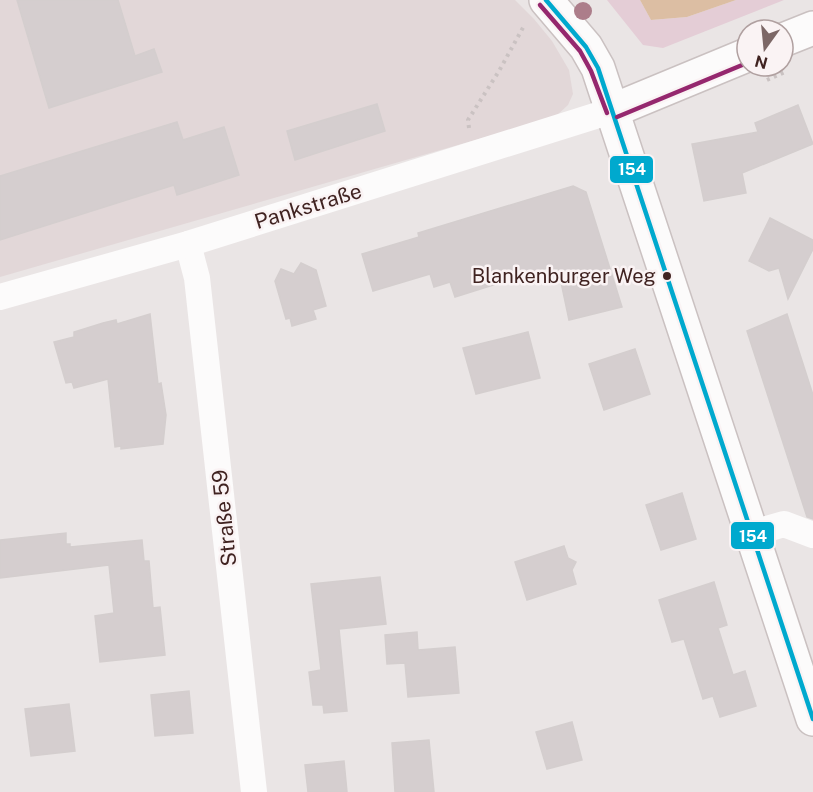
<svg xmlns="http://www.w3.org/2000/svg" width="813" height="792" font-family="'Public Sans',sans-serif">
<rect width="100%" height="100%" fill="#eae5e5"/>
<path fill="#e2d7d8" d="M 0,0 L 515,0 L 534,19 L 552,41 L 569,70 L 573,94 L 568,105 L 555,117 L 0,277 Z"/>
<path fill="#e4cdd6" d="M 607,0 L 640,0 L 651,20 L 687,17 L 736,0 L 784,0 L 663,48 L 643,45 Z"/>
<path fill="#dcbea3" d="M 640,0 L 736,0 L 687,17 L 651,20 Z"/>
<g fill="#d5cecf" stroke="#d4cece" stroke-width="1.5">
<path d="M 17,0 L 118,0 L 135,56 L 154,49 L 162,72 L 49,108 Z"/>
<path d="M 377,104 L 385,131 L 295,160 L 287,131 Z"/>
<path d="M 798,105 L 813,144 L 742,173 L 746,193 L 704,201 L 692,144 L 758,132 L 755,123 Z"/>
<path d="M 177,122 L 183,140 L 224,127 L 239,175 L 177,195 L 174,185 L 0,240 L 0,176 Z"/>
<path d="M 573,186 L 586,192 L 622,307 L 569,320 L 558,268 L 550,270 L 550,267 L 455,297 L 450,282 L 434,287 L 430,274 L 373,291 L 362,254 L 419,237 L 418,233 Z"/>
<path d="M 770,218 L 813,240 L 813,249 L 788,299 L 779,268 L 769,271 L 749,261 Z"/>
<path d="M 301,263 L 316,270 L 326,306 L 313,310 L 316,319 L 292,326 L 290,318 L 286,319 L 275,281 L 281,269 L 294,274 Z"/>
<path d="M 150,314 L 158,384 L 161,383 L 166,415 L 163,444 L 121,449 L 121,446 L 115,447 L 108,379 L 74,388 L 72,382 L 66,383 L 54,342 L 74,337 L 74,332 L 103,323 L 116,320 L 117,324 Z"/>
<path d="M 787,314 L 813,395 L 813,519 L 807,517 L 747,331 Z"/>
<path d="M 528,332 L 540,378 L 476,394 L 463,348 Z"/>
<path d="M 635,349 L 650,394 L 604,410 L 589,364 Z"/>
<path d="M 682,493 L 696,539 L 661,550 L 646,505 Z"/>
<path d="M 66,533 L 66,544 L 70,544 L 70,547 L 142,540 L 144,561 L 149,561 L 153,608 L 160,607 L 165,655 L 100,662 L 95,616 L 114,613 L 109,565 L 0,578 L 0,540 Z"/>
<path d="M 564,546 L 568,558 L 576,562 L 572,570 L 576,584 L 527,600 L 515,562 Z"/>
<path d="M 380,577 L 386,624 L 339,629 L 347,711 L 324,713 L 323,705 L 313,705 L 309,672 L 321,670 L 311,584 Z"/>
<path d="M 714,582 L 727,625 L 718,628 L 733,675 L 745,671 L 756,706 L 720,717 L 713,696 L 703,699 L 684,639 L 672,642 L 659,600 Z"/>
<path d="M 417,632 L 418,650 L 455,647 L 459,693 L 408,697 L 405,663 L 387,664 L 385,635 Z"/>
<path d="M 189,691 L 193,733 L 155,736 L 151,695 Z"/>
<path d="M 69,704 L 75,751 L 31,756 L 25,709 Z"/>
<path d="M 572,722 L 582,760 L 547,769 L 536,732 Z"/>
<path d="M 429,740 L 434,792 L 395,792 L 392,743 Z"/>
<path d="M 344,761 L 347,792 L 308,792 L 305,765 Z"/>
</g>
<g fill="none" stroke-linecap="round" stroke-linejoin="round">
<g stroke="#cac1c1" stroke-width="36">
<g id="secondary">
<path d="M 546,0 L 586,47 L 598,68 L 813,719"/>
<path d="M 783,40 L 813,28"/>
<path d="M 614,110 L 747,55"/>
</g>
</g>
<g stroke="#cac2c2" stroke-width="4" stroke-dasharray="3 4.5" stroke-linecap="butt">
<path d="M 767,80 L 785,72"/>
<path d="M 469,128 L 468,120 L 499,71 L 525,24"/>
</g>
<g stroke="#fcfbfb" stroke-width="26">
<path d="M 188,244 L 197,278 L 254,792"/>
<path d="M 0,297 L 188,244 L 614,110"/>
<path d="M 753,533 L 784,524 L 813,535"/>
</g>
<use href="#secondary" stroke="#fcfbfb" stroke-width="33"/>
<g stroke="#faf3f4" stroke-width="9">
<path id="bus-1" d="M 546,0 L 586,47 L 598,68 L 813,719"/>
</g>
<g stroke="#faf3f4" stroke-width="9">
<g id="bus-2">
<path d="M 540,5 L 580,51 L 591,71 L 607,113"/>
<path d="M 617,117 L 747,63"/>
</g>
</g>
<use href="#bus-1" stroke="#00a9ce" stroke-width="4.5"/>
<use href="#bus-2" stroke="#95276e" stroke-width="4.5"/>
</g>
<circle fill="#ac7d8a" cx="583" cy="11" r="9"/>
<circle fill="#402321" stroke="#faf3f4" stroke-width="2" cx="667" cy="276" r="5"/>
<g text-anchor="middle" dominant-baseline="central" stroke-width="5" stroke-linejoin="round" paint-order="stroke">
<g font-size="20" fill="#402321" stroke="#faf3f4" text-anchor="end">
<text x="656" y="276">Blankenburger Weg</text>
</g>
<g font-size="21" fill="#402321" stroke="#faf3f4">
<text transform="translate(308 206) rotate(-17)">Pankstraße</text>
<text transform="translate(224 518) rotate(-96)">Straße 59</text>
</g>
</g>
<g stroke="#faf3f4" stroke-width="2">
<rect x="609" y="155" width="45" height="29" rx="6" fill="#00a9ce"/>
<rect x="730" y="521" width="45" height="29" rx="6" fill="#00a9ce"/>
</g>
<g font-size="16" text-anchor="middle" font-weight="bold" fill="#fff">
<text x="632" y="175">154</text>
<text x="753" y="542">154</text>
</g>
<g transform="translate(765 48) rotate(195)"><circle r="28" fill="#faf3f4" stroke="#b0a0a0" stroke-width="1.5"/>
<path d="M0-4.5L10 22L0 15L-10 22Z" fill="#7c6766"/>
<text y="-9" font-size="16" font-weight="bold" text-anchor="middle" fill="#402321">N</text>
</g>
</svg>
